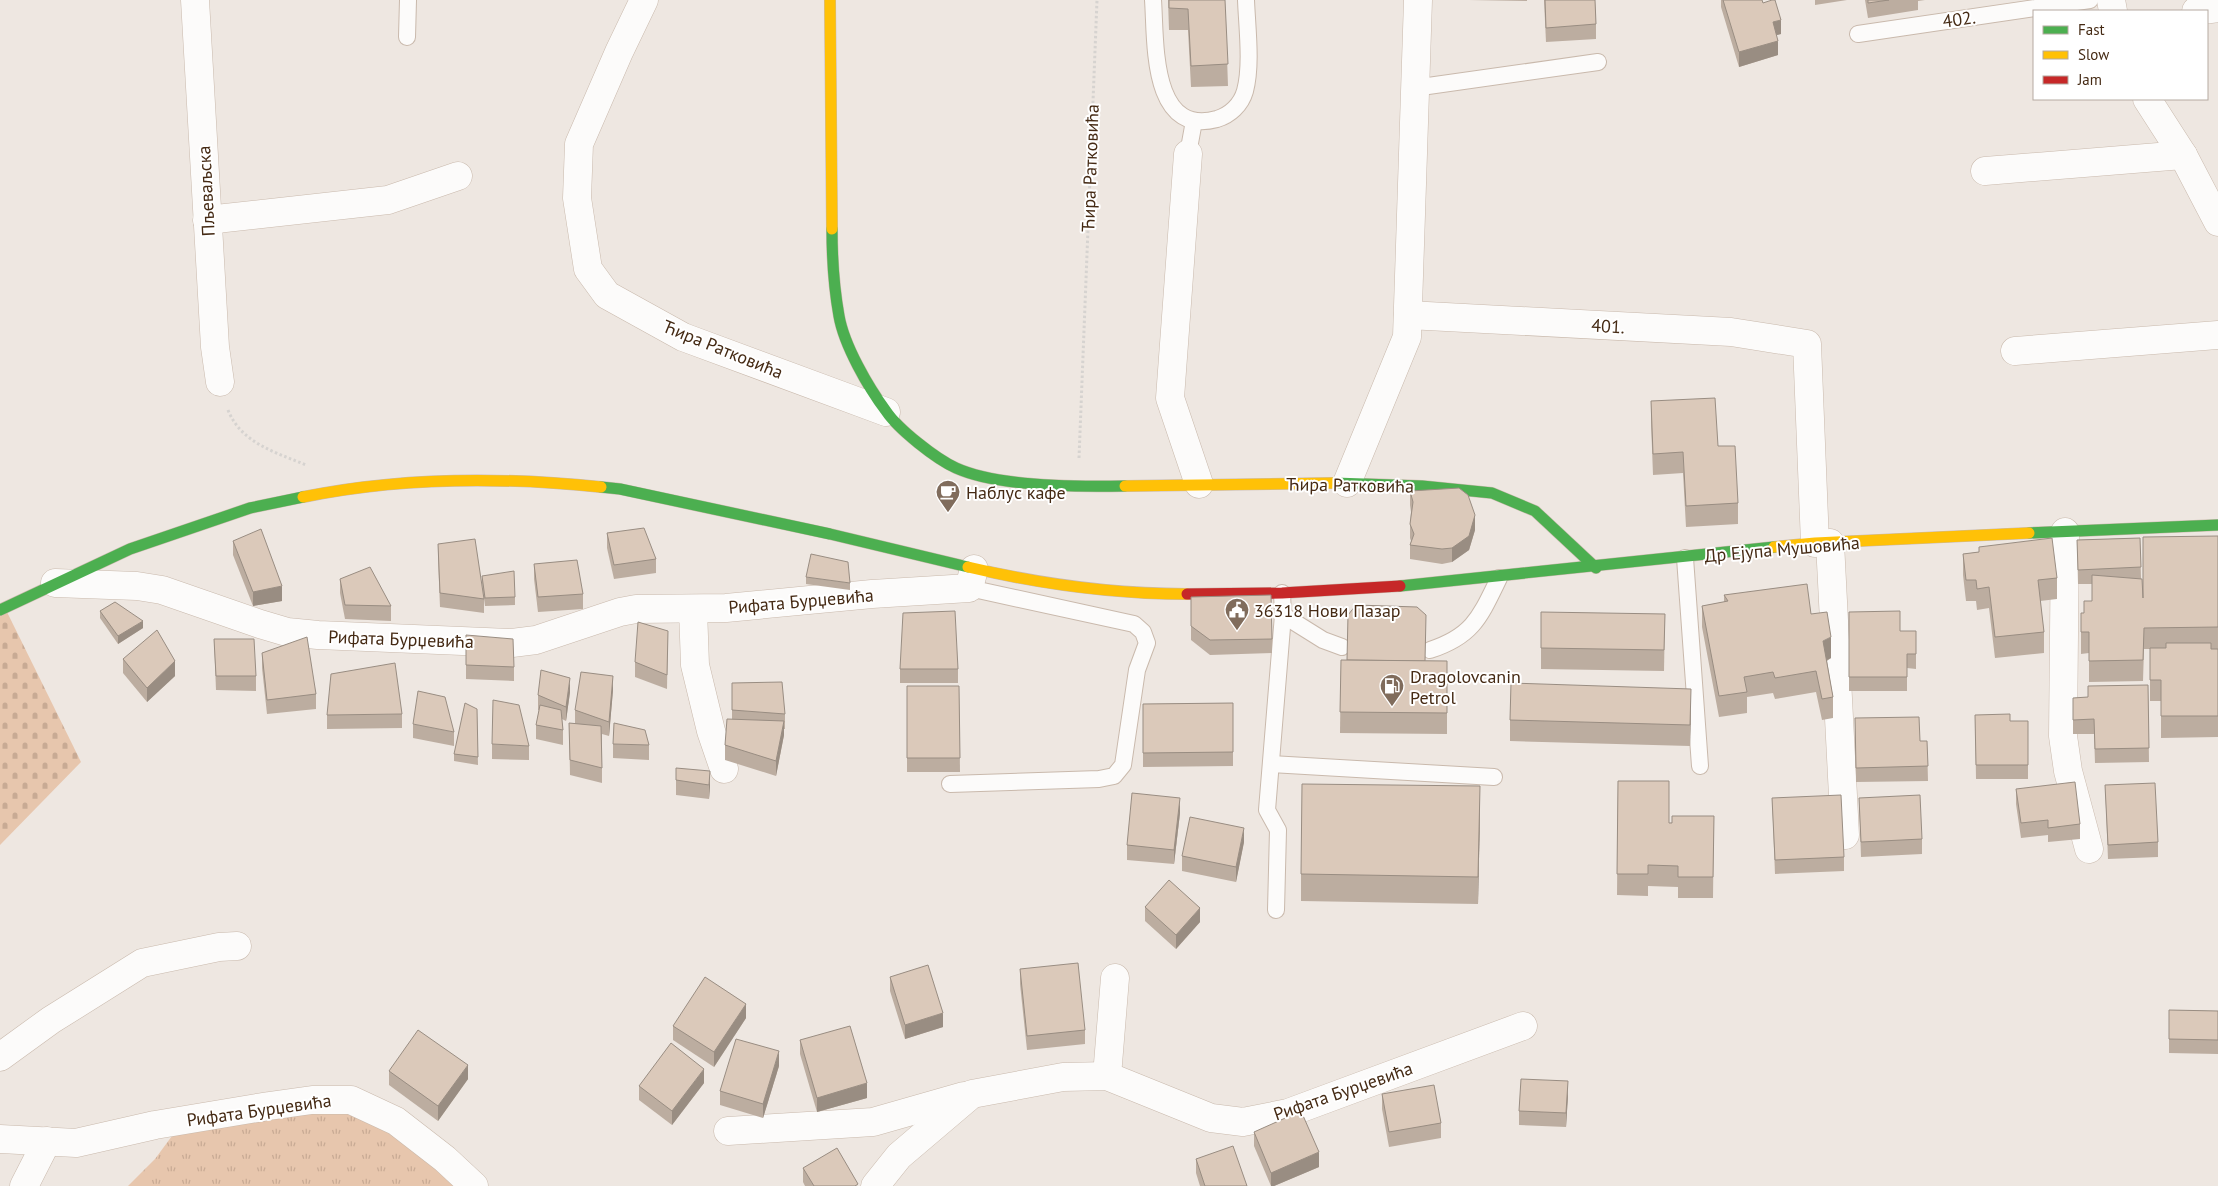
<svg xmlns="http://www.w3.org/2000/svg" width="2218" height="1186" viewBox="0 0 2218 1186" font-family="'PT Sans',sans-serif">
  <defs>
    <pattern id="grass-tufts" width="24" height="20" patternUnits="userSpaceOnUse" patternTransform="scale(1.25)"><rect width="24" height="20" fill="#e7c6ad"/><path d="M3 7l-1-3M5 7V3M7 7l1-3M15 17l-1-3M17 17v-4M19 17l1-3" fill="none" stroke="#c8aa94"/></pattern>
    <pattern id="cemetery-stones" width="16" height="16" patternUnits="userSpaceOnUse" patternTransform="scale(1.25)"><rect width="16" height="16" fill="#e7c6ad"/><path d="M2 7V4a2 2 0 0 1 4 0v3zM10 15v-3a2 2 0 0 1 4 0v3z" fill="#c8aa94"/></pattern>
  </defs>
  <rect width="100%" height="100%" fill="#eee7e1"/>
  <path fill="url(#grass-tufts)" d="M351,1100L474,1186H128L155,1159L183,1121Z"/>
  <path fill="url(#cemetery-stones)" d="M5,608L81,762L0,845V610Z"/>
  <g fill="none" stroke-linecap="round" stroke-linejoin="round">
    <defs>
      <g id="lane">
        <path d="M1153,0C1156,40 1150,137 1217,119C1230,115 1241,105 1245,91C1252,65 1247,27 1246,0"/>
        <path d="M1858,34L2090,0"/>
        <path d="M407,37L408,0"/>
        <path d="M1414,88L1598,62"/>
        <path d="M1188,154L1194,121"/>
        <path d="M1685,558L1700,766"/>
        <path d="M1283,615L1323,640L1342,647"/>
        <path d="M1430,650C1473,636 1480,617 1499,578"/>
        <path d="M1271,764L1494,777"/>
        <path d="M950,784L1099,779L1114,776L1123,765L1137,670L1147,643L1143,632L1134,624L969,588"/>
        <path d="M1276,910L1278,830L1267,810L1283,615L1282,593"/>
      </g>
      <g id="street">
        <path d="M195,0L215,347L220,382"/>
        <path d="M644,0L619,52L579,144L577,198L588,269L607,295L683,337L886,412"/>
        <path d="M2111,0L2113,11"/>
        <path d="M2196,11L2218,8"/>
        <path d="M2147,99L2183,155L2218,222"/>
        <path d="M1188,154L1170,398L1199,484"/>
        <path d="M1985,171L2183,155"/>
        <path d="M207,220L388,200L458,176"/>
        <path d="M1408,315L1731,332L1807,344L1815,543"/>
        <path d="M2015,351L2218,335"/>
        <path d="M1347,483L1407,337L1418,0"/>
        <path d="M2065,532L2063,736L2068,771L2089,849"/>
        <path d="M1830,543L1845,835"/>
        <path d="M55,583L137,586L162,590L260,624L287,632L318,635L512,643L536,640L620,612L636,609L726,608L872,594L969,588L974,569"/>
        <path d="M693,609L695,665L711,731L724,769"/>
        <path d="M0,1057L51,1020L142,963L219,947L237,946"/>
        <path d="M1107,1076L1115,978"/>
        <path d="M728,1131L873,1122L964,1096"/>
        <path d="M0,1139L76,1143L155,1125L269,1106L312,1100H351L396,1121L445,1159L474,1186"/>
        <path d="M24,1186L47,1141"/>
        <path d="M875,1186L899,1156L972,1094L1063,1077L1107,1076L1211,1118L1243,1122L1288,1113L1523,1026"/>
      </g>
      <g id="fast">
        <path d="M832,229C832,258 834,288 839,316C844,345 868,387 886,411C898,429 936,459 956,468C998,487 1079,487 1125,486"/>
        <path d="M1335,483L1422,486L1492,493L1535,511L1596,568"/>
        <path d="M601,487L620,489L830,534L968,567"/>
        <path d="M2029,533L2218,525"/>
        <path d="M1400,586L1774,547"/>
        <path d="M0,610L130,549L250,508L303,497"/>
      </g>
      <g id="slow">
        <path d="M830,0L832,229"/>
        <path d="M1125,486L1335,483"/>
        <path d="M303,497C400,477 503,477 601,487"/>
        <path d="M1774,547L1815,543L2029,533"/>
        <path d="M968,567C1040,584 1112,594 1187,594"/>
      </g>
      <path id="jam" d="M1187,594L1282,593L1400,586"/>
    </defs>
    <use href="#lane" stroke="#c9b9ac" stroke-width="18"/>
    <use href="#street" stroke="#c9b9ac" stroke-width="29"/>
    <use href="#fast" stroke="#c9b9ac" stroke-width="12"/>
    <use href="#slow" stroke="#c9b9ac" stroke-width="12"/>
    <use href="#jam" stroke="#c9b9ac" stroke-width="12"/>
    <g stroke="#d6d3d0" stroke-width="3" stroke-dasharray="2.5 2.5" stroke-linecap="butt">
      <path d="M228,410C241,443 275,452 306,465"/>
      <path d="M1079,458L1097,0"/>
    </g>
    <use href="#lane" stroke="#fcfbfa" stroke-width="16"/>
    <use href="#street" stroke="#fcfbfa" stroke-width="28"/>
    <use href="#fast" stroke="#4caf50" stroke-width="11"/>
    <use href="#slow" stroke="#ffc107" stroke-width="11"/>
    <use href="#jam" stroke="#c62828" stroke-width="11"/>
  </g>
  <g fill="#bcada0">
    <path d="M1168,0H1225L1228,86L1191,87L1188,30H1169Z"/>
    <path d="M1469,0H1527V1Z"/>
    <path d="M1544,0H1595L1596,24V39L1546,42Z"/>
    <path d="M1721,0H1762L1763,3L1781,34L1776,35L1778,55L1739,67L1721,7Z"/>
    <path d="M1815,0H1847L1815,5Z"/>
    <path d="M1865,0H1925L1918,1V10L1868,18Z"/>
    <path d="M1651,401L1718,446L1738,503V524L1686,527L1683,473L1653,475L1651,422Z"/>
    <path d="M1410,491L1475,530L1469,550L1452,562L1442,564L1410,559V545L1411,541L1410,538V524L1411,512L1410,505Z"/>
    <path d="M607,533L656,559V573L614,579L607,548Z"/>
    <path d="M2218,536V737L2161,738V701H2150V649H2144L2143,681L2089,682V653L2081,654V613H2084L2092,601V584H2078L2077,540L2140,538L2141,579L2143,598Z"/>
    <path d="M233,541L282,601L253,606L233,555Z"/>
    <path d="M438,544L484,599V613L440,607L438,558Z"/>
    <path d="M1979,547L2057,578V599L2040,601L2044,632V653L1995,658L1989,608L1977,610L1976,601H1966L1963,575V554L1979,552Z"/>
    <path d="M534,564L583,594V609L538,612L534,579Z"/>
    <path d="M482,576L515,597V605L485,606L482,583Z"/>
    <path d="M806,577L850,583V590L806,584Z"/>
    <path d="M340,579L391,606V621L345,619L340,593Z"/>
    <path d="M1724,595L1811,614L1831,658L1827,661L1833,697V718L1822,720L1816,692L1775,699L1773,693L1747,697V713L1719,717L1702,627V606L1724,602Z"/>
    <path d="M1191,597L1272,639V653L1210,655L1191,640Z"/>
    <path d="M100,611L143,628L118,644L100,618Z"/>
    <path d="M1849,612L1900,631H1916V669L1907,668V691H1849Z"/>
    <path d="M1665,614L1664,671L1541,669V648Z"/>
    <path d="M668,631L667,689L635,677V662Z"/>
    <path d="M466,635L514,667V681L466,679Z"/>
    <path d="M214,639L256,676V691L216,690Z"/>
    <path d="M262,653L316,694V709L267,714L262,668Z"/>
    <path d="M123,659L175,676L147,702L123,673Z"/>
    <path d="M1341,660L1447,661V734L1340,733Z"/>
    <rect x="900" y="669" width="58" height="14"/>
    <path d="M732,683L785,714V729H784V735L776,776L725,760V745L732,719Z"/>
    <path d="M2148,685L2149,762L2095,763L2094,734H2073V698L2088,697Z"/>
    <path d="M907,686H959L960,772H907Z"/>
    <path d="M613,690L609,736L602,734V783L570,775L569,723L575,724V710Z"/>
    <path d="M570,692L566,721L562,719L563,730V745L536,739V725L539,710H538V695Z"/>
    <path d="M1233,703V766L1143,767V704Z"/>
    <path d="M477,709L478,765L454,761V754Z"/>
    <path d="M1691,710L1690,746L1510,741V720Z"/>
    <path d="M402,714V728L327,729V715Z"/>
    <path d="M1975,715L2010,721H2028V779H1976Z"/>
    <path d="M1855,718L1920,741H1927L1928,781L1856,782Z"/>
    <path d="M413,724L454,732V746L413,738Z"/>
    <path d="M492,744L529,746V760L492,759Z"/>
    <path d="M613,744L649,745V760L613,758Z"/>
    <path d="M676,768L710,786L709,799L676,795Z"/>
    <path d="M1618,781L1669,823L1714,816L1713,898H1678V887L1648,886V896L1617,895Z"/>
    <path d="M2105,785L2158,842V857L2108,859Z"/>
    <path d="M2016,789L2080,824V839L2048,842V835L2021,838L2016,804Z"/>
    <path d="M1772,798L1844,857V871L1775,874Z"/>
    <path d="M1859,798L1922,839V854L1861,857Z"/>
    <path d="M1180,813L1174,864L1127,860V845Z"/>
    <path d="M1480,813L1478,904L1301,901V874Z"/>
    <path d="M1244,842L1236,882L1182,871V856Z"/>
    <path d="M1145,907L1200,922L1176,949L1145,921Z"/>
    <path d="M1020,969L1085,1030V1044L1027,1050L1020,984Z"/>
    <path d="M890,977L943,1027L905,1039L890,991Z"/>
    <path d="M2169,1010L2218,1011V1054L2169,1053Z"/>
    <path d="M746,1018L714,1067L673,1040V1026Z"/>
    <path d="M800,1040L867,1098L817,1112L800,1054Z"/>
    <path d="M779,1066L763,1118L720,1105V1091Z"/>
    <path d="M389,1071L468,1079L438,1121L389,1085Z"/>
    <path d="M704,1083L672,1125L639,1100V1086Z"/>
    <path d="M1382,1094L1441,1123V1138L1389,1147L1382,1109Z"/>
    <path d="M1568,1095L1566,1127L1519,1125V1111Z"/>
    <path d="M1254,1132L1319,1167L1274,1186H1271L1254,1146Z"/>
    <path d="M1196,1159L1247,1186H1200L1196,1173Z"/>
    <path d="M803,1168L858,1186H805L803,1182Z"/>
  </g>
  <g fill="#998d82">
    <path d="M1781,20V34L1773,36V22Z"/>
    <path d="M1778,41V55L1739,67V52Z"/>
    <path d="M1475,515V530L1469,550L1452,562V548Z"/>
    <path d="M282,586V601L253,606V592Z"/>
    <path d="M143,621V628L118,644V636Z"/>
    <path d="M1831,637V658L1823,662V641Z"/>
    <path d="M175,661V676L147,702V688Z"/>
    <path d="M613,676V690L609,736V722Z"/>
    <path d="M570,678V692L566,721V707Z"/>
    <path d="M1691,689V710L1690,746V725Z"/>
    <path d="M784,721V735L776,776V761Z"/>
    <path d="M710,771V786L709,799V785Z"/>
    <path d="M1480,786V813L1478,904V877Z"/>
    <path d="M1180,798V813L1174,864V850Z"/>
    <path d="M1244,828V842L1236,882V867Z"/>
    <path d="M1200,908V922L1176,949V935Z"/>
    <path d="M746,1004V1018L714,1067V1052Z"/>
    <path d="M943,1013V1027L905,1039V1025Z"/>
    <path d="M779,1051V1066L763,1118V1104Z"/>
    <path d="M468,1065V1079L438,1121V1106Z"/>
    <path d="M704,1069V1083L672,1125V1111Z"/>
    <path d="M1568,1081V1095L1566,1127V1113Z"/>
    <path d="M867,1083V1098L817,1112V1098Z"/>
    <path d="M1319,1152V1167L1274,1186H1271V1173Z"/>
  </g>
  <g fill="#dbc9ba" stroke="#998d82">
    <path d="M1169,0H1225L1228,64L1191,66L1188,9L1169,8Z"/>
    <path d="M1545,0H1595L1596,24L1546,28Z"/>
    <path d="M1723,0H1762L1763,3L1772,0H1775L1781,20L1773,22L1778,41L1739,52Z"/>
    <path d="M1868,0H1889L1868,3Z"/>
    <path d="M1715,398L1718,446H1735L1738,503L1686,506L1683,452L1653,454L1651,401Z"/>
    <path d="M1459,488L1468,495L1475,515L1469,536L1452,548L1442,549L1410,545L1414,534L1410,524L1413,502L1410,491Z"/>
    <path d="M644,528L656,559L614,565L607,533Z"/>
    <path d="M261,529L282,586L253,592L233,541Z"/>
    <path d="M2218,536V627L2144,628L2143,660L2089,661V632H2081V613H2084V601H2092V575L2142,579L2143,598V537Z"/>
    <path d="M2052,538L2057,578L2038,580L2044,632L1995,637L1989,587L1977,589L1976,580H1966L1963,554L1979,552V547Z"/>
    <path d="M2140,538L2141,567L2078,570L2077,540Z"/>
    <path d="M475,539L484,599L440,593L438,544Z"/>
    <path d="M811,554L848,562L850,583L806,577Z"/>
    <path d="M577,560L583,594L538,597L534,564Z"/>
    <path d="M370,567L391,606L345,605L340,579Z"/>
    <path d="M514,571L515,597L485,598L482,576Z"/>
    <path d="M1807,584L1811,614L1827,612L1831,637L1823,641L1833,697L1822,699L1816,671L1775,678L1773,672L1744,677L1747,692L1719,696L1702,606L1728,601L1724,595Z"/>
    <path d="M1271,595L1272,639L1210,640L1191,626V597Z"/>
    <path d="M115,602L143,621L118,636L100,611Z"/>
    <path d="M1356,605L1417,607L1426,615L1425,661L1347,660L1348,615Z"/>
    <path d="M955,611L958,669H900L903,613Z"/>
    <path d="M1900,611V631H1916V654H1907V677H1849V612Z"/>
    <path d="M1541,612L1665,614L1664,650L1541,648Z"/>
    <path d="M638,622L668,631L667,675L635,662Z"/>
    <path d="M157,630L175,661L147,688L123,659Z"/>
    <path d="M466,635L513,639L514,667L466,665Z"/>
    <path d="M307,637L316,694L267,700L262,653Z"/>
    <path d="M214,639H254L256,676H216Z"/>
    <path d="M2166,643H2211V649H2218V716H2161V680H2150V648H2166Z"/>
    <path d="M1341,660L1447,661V713L1340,712Z"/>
    <path d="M395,663L402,714L327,715L331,674Z"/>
    <path d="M541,670L570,678L566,707L538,695Z"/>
    <path d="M581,672L613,676L609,722L575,710Z"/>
    <path d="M782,682L785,714L732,710V683Z"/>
    <path d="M1511,683L1691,689L1690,725L1510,720Z"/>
    <path d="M2148,685L2149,748L2095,749L2094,719L2073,720V698L2088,697V686Z"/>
    <path d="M907,686H959L960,758H907Z"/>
    <path d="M418,691L445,697L454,732L413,724Z"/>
    <path d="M493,700L519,705L529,746L492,744Z"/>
    <path d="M465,703L477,709L478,757L454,754Z"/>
    <path d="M1233,703V752L1143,753V704Z"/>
    <path d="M540,705L561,710L563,730L536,725Z"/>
    <path d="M2010,714V721H2028V765H1976L1975,715Z"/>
    <path d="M1919,717L1920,741H1927L1928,766L1856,768L1855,718Z"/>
    <path d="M727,719L784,721L776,761L725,745Z"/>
    <path d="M569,723L601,726L602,768L570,760Z"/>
    <path d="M614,723L645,730L649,745L613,744Z"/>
    <path d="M676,768L710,771L709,785L676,780Z"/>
    <path d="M1618,781H1669V823H1672V816H1714L1713,877H1678V866L1648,865V874H1617Z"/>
    <path d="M2075,782L2080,824L2048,828V820L2021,823L2016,789Z"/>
    <path d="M2155,783L2158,842L2108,845L2105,785Z"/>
    <path d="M1302,784L1480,786L1478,877L1301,874Z"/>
    <path d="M1132,793L1180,798L1174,850L1127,845Z"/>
    <path d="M1841,795L1844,857L1775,860L1772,798Z"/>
    <path d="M1920,795L1922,839L1861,842L1859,798Z"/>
    <path d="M1190,817L1244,828L1236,867L1182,856Z"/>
    <path d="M1169,880L1200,908L1176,935L1145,907Z"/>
    <path d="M1078,963L1085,1030L1027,1036L1020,969Z"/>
    <path d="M928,965L943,1013L905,1025L890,977Z"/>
    <path d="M705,977L746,1004L714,1052L673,1026Z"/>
    <path d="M2169,1010L2218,1011V1040L2169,1039Z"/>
    <path d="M850,1026L867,1083L817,1098L800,1040Z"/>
    <path d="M418,1030L468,1065L438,1106L389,1071Z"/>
    <path d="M736,1039L779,1051L763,1104L720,1091Z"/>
    <path d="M671,1043L704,1069L672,1111L639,1086Z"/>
    <path d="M1521,1079L1568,1081L1566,1113L1519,1111Z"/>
    <path d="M1434,1085L1441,1123L1389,1132L1382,1094Z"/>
    <path d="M1301,1111L1319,1152L1271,1173L1254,1132Z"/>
    <path d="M1233,1146L1247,1186H1205L1196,1159Z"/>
    <path d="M837,1148L858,1184L855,1186H814L803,1168Z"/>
  </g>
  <defs>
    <symbol id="cafe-pin" viewBox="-11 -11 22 30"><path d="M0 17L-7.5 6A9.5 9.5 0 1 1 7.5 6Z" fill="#806c5c" stroke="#fff"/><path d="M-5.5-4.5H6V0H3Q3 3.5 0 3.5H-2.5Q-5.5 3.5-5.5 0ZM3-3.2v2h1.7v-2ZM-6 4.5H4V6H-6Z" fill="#fff"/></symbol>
    <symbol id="civic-pin" viewBox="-11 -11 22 30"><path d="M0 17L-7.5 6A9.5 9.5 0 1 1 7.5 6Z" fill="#806c5c" stroke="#fff"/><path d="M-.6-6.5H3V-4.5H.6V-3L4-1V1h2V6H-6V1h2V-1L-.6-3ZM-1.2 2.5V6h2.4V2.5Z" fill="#fff"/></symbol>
    <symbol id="fuel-pin" viewBox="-11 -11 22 30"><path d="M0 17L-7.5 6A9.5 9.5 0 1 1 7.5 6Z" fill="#806c5c" stroke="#fff"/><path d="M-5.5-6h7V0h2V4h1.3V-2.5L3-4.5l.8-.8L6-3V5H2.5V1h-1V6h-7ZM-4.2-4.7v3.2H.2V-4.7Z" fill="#fff"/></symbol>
  </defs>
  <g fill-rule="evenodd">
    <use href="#cafe-pin" x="934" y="478" width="28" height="38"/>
    <use href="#civic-pin" x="1223" y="596" width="28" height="38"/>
    <use href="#fuel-pin" x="1378" y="672" width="28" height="38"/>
  </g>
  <g text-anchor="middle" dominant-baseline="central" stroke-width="4" stroke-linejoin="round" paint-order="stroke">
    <g font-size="18" fill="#452a14" stroke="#fff">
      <text transform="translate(1959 19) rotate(-8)">402.</text>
      <text transform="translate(1090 168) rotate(-88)">Ћира Ратковића</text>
      <text transform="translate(206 191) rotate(-93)">Пљеваљска</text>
      <text transform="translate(1608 326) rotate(3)">401.</text>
      <text transform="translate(723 349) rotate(22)">Ћира Ратковића</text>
      <text transform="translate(1350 485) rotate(1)">Ћира Ратковића</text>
      <text transform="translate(1782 549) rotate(-5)">Др Ејупа Мушовића</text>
      <text transform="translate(801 601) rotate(-5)">Рифата Бурџевића</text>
      <text transform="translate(401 639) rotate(2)">Рифата Бурџевића</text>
      <text transform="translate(1343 1091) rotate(-19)">Рифата Бурџевића</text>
      <text transform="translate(259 1110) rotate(-8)">Рифата Бурџевића</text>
    </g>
    <g font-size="18" fill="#452a14" stroke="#fff" text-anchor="start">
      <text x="966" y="492">Наблус кафе</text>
      <text x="1254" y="610">36318 Нови Пазар</text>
      <text x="1410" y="676">Dragolovcanin<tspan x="1410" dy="21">Petrol</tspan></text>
    </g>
  </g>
  <rect x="2033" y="10" width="175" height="90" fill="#ffffff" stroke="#b5aaa1"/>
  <rect x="2043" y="26" width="25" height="8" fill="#4caf50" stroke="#b5aaa1"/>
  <text x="2078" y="35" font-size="15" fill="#452a14">Fast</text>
  <rect x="2043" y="51" width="25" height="8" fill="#ffc107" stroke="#b5aaa1"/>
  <text x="2078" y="60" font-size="15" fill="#452a14">Slow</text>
  <rect x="2043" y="76" width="25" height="8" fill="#c62828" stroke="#b5aaa1"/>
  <text x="2078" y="85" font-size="15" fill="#452a14">Jam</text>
</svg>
